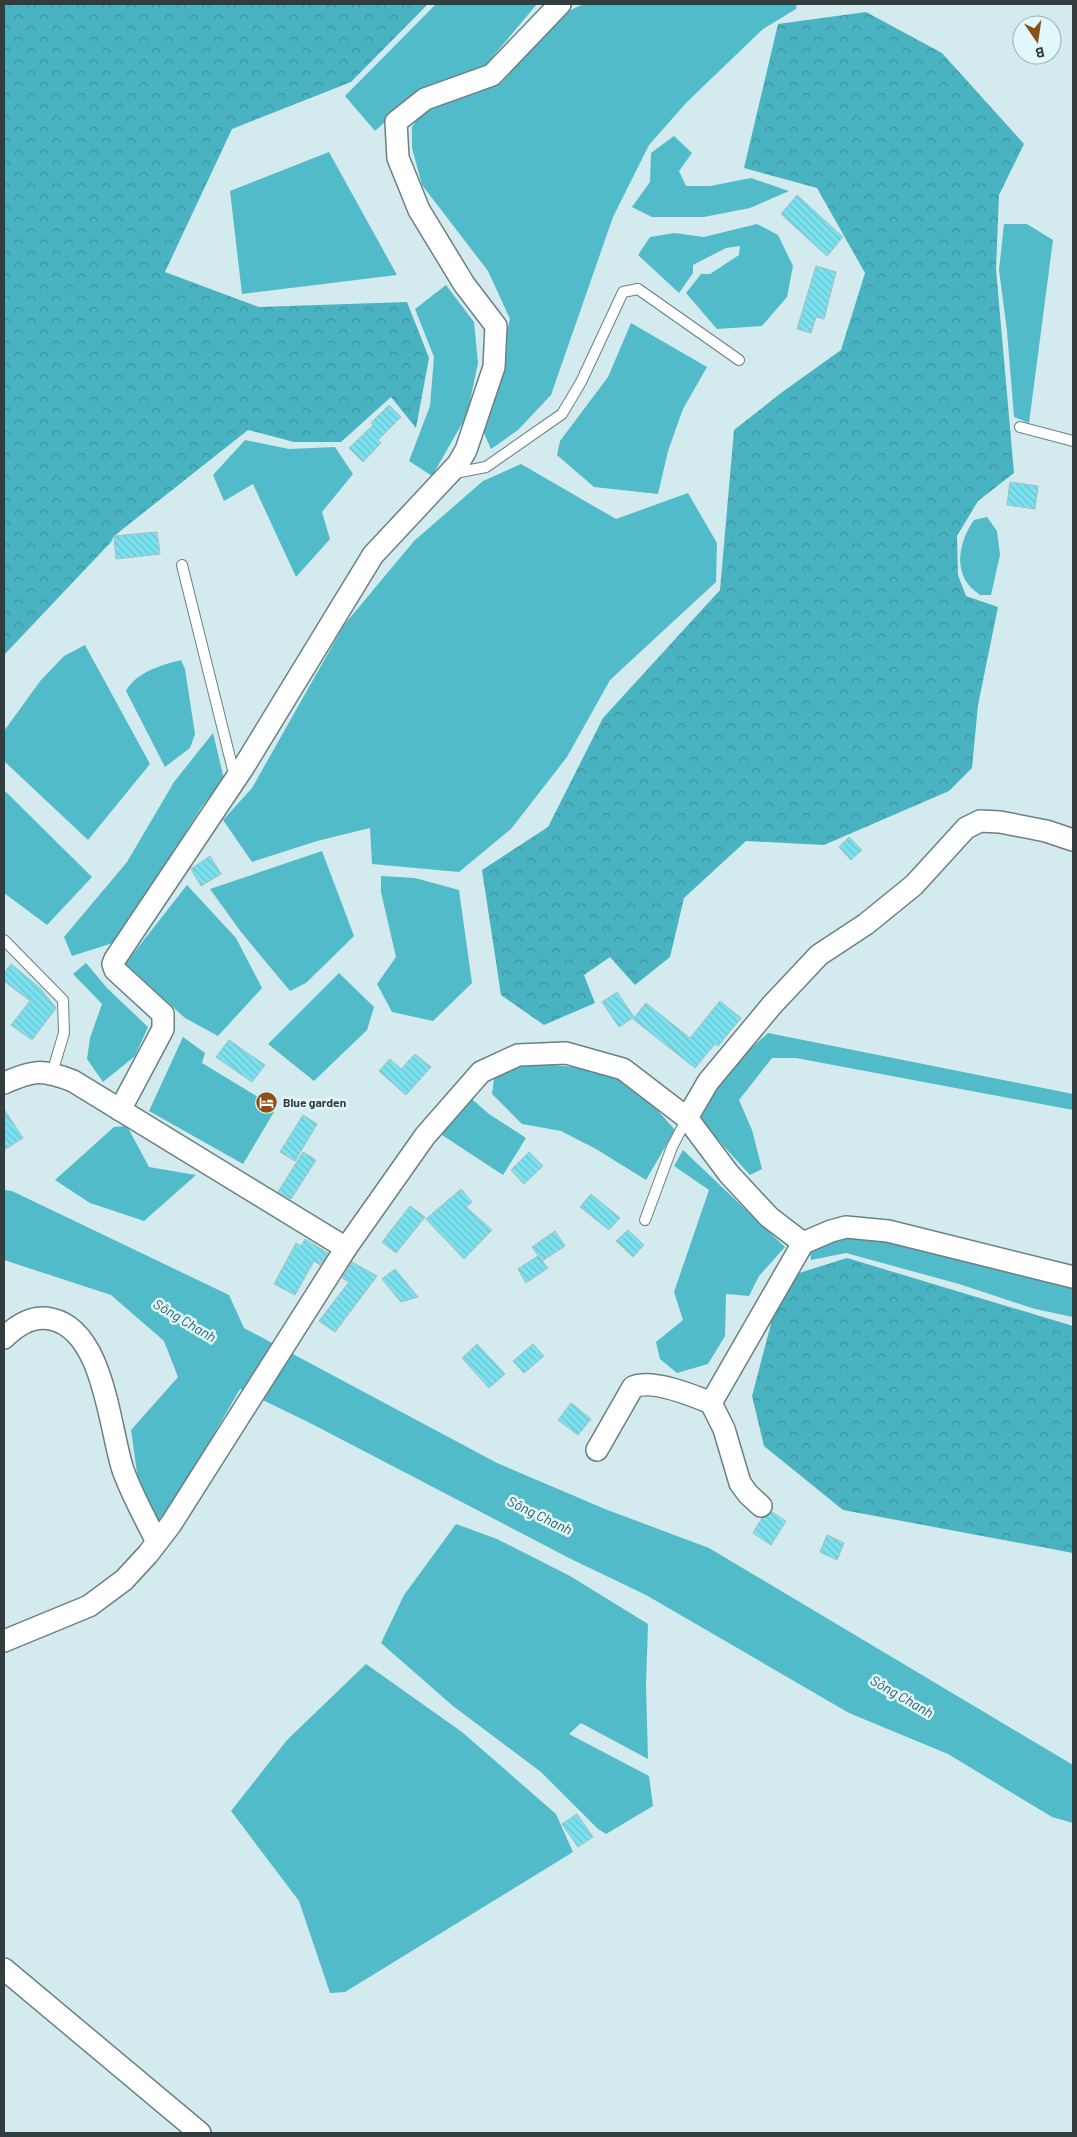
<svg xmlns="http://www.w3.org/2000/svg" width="1077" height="2137" viewBox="0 0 1077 2137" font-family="Barlow,sans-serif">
  <defs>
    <pattern id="forest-crowns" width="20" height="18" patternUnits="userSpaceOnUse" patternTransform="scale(1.25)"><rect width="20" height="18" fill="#49b3c1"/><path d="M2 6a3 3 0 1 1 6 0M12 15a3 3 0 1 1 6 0" fill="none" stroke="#3d939e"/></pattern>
    <pattern id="building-back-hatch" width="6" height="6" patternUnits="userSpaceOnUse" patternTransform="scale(1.25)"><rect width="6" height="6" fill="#7ae1ef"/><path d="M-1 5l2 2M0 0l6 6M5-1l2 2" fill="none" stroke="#6ac2ce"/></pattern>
  </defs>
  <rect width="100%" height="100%" fill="#d3ebee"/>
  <g fill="url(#forest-crowns)">
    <path d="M4,4H428L351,82L232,129L165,272L259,307L407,302L429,358L416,428L391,397L341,442H294L248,430L114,536L111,542L4,655Z"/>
    <path d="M866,12L942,53L1024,144L999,195L996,269L1014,473L978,501L957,536L958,575L966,596L998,607L978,705L972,768L949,791L824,845L746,841L684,898L670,957L635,985L610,957L584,975L595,1003L544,1025L501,995L482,870L548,827L603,718L720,590L734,430L781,393L841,350L865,273L817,188L744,168L778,24Z"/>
    <path d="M847,1258L1073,1326V1553L843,1510L764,1446L752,1396L783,1278Z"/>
  </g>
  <g fill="#52bbc9">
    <path d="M436,4H537L485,66L418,92L375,131L345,96Z"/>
    <path d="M583,4H797L796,9L763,29L687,102L649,145L613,217L551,395L518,430L491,449L483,431L510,319L488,271L422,185L412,148V127L423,111L469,92L502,82L563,14Z"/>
    <path d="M674,136L692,153L679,171L686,186H710L751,178L789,191L750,208L704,217H652L632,207L650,182L651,153Z"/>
    <path d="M329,152L397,275L242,294L230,191Z"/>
    <path d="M757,224L778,235L793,266L787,297L762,326L717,329L686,293L701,274H710L739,255L740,246L726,248L693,265V273L679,293L638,255L650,237L674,233L704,237Z"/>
    <path d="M1004,224H1027L1053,240L1029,423L1014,417L1007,331L999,270Z"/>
    <path d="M446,285L474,322L478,363L467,415L432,476L409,461L430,406L434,357L415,309Z"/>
    <path d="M631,323L707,367L683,409L668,451L658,494L594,487L557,455L560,441L608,377Z"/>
    <path d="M245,440L289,449L335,447L353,474L322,512L330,539L296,577L253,484L224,501L213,475Z"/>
    <path d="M521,464L616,519L688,493L717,543L716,582L610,680L567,757L511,829L459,872L372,864L370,828L317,841L252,862L223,820L252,788L344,625L414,541L483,481Z"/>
    <path d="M987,517L997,531L1000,555L991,595H980C976,592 971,588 968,584C953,564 962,537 974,520Z"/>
    <path d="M85,645L150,764L88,840L4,761V731L41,680L64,656Z"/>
    <path d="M181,660L185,669L195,734L190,748L165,767L126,691C136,672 162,665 181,660Z"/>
    <path d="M213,733L224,779L203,805L116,942L72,956L64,937L127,862L174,782Z"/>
    <path d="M4,790L92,877L47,925L4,893Z"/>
    <path d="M322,851L354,936L306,983L290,991L241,932L210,889Z"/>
    <path d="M381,876L415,878L459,890L472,983L433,1021L392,1012L377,984L396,957L381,892Z"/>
    <path d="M187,885L236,938L262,988L218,1036L185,1018L125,964Z"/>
    <path d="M86,963L107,988L148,1027L135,1056L103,1082L87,1059L90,1038L102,1004L73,974Z"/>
    <path d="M339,973L374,1007L367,1030L314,1081L268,1044Z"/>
    <path d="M768,1033L1073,1094V1110L796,1058H772L739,1100L752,1130L762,1169L750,1175L698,1118L719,1077Z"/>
    <path d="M183,1037L205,1053L202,1063L273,1106L274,1112L243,1164L149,1111Z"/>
    <path d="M554,1065L607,1071L637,1087L675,1130L646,1180L596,1149L561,1131L522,1124L492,1094L494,1079L509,1066Z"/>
    <path d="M466,1094L489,1114L526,1138L503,1175L442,1135L441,1128Z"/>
    <path d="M127,1126L149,1167L196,1175L144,1221L90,1203L55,1180L114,1127Z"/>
    <path d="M683,1150L785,1247L759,1276L749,1296L726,1294L725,1336L708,1364L677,1373L660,1359L656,1342L683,1320L674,1292L709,1190L674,1166Z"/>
    <path d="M4,1190L12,1191L229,1295L244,1328L497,1463L605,1509L709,1548L1073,1765V1823L1052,1817L948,1754L849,1713L646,1595L573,1560L310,1423L240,1389L160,1527L139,1487L131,1430L178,1377L164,1341L111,1295L4,1260Z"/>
    <path d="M870,1236L1073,1286V1317L1035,1309L959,1284L846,1253L811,1260L810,1251L833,1237Z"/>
    <path d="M456,1524L497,1539L570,1576L648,1624L646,1685L648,1759L581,1723L569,1734L649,1776L653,1806L606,1834L598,1829L541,1772L453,1706L381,1643L404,1595Z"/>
    <path d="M366,1664L462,1732L556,1814L573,1852L345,1992L330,1993L299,1901L231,1811L287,1740Z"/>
  </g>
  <g fill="url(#building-back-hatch)" stroke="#a6bdc0">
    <path d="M797,195L843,237L827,256L781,214Z"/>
    <path d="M816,266L836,272L824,319L816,317L811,333L797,329Z"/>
    <path d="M389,405L401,417L378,440L381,443L363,462L349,448L373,425L371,423Z"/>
    <path d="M1010,482L1038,486L1035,509L1007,505Z"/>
    <path d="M157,532L160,554L116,559L114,536Z"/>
    <path d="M849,837L862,850L851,860L839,847Z"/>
    <path d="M210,856L221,874L201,886L191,869Z"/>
    <path d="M11,964L40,988L56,1008L32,1040L11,1025L30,1001L4,981V973Z"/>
    <path d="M617,992L634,1017L619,1027L602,1002Z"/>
    <path d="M720,1001L741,1018L718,1046L715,1044L695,1068L633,1019L646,1003L690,1038Z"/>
    <path d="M229,1040L265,1065L252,1082L216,1057Z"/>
    <path d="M415,1054L431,1067L406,1095L379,1071L390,1059L401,1069Z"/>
    <path d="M4,1109L23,1138L4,1150Z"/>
    <path d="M303,1115L317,1124L295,1161L280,1152Z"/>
    <path d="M303,1152L316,1160L291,1199L278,1192Z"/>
    <path d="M529,1152L543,1166L524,1184L511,1170Z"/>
    <path d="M461,1189L472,1202L466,1207L492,1230L464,1259L426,1219Z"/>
    <path d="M591,1194L620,1218L609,1230L580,1207Z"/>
    <path d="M410,1206L425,1217L396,1253L382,1242Z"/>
    <path d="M628,1230L644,1245L633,1257L616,1241Z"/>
    <path d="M555,1231L565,1246L542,1261L532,1247Z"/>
    <path d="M305,1239L328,1253L320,1265L314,1261L295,1295L274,1284L296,1243L301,1246Z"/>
    <path d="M538,1256L548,1268L526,1283L518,1269Z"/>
    <path d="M352,1262L377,1276L335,1332L319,1321L349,1282L342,1278Z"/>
    <path d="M395,1269L418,1297L401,1302L382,1279Z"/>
    <path d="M477,1344L505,1374L489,1388L462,1358Z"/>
    <path d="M533,1344L544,1356L524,1373L513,1361Z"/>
    <path d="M571,1403L591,1419L578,1435L558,1420Z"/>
    <path d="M772,1512L786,1521L771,1545L753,1533L762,1518Z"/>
    <path d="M827,1535L844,1543L837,1560L820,1552Z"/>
    <path d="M577,1814L593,1837L578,1847L562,1824Z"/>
  </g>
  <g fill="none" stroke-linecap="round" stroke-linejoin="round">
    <defs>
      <g id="service">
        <path d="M1020,427L1073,441"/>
        <path d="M455,473L486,467L562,414L581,382L623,292L638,289L739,360"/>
        <path d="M182,565L235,778"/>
        <path d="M4,940L63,1000L64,1033L52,1073"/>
        <path d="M645,1220L672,1147L687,1118"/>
      </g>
      <g id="minor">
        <path d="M4,1083C34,1070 42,1069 73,1081L346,1248"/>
        <path d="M120,1110L163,1029V1014L115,970L113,964L115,959L243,768L373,555L458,464L466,450L494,367L496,326L464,284L419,210L398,158L396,122L425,99L492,75L560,4"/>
        <path d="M687,1118L708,1082L772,1005L819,955L866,924L914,885L966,828L980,821L1000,822L1046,831L1073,840"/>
        <path d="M4,1338C16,1326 33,1315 51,1319C104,1330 109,1427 123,1470C132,1495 145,1518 157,1542"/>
        <path d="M711,1403L803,1243L831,1231L846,1227L888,1231L1073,1277"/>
        <path d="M597,1450L633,1387C652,1379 692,1395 711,1403L724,1429L740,1483L748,1494L761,1506"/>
        <path d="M4,1641L89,1606L124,1580L148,1554L171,1524L346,1248L425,1136L481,1072L518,1055L566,1053L623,1069L687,1118L729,1174L769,1217L803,1243"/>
        <path d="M4,1969L200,2133"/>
      </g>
    </defs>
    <use href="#service" stroke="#6b8083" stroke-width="12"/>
    <use href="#minor" stroke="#6b8083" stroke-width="24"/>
    <use href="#service" stroke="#fff" stroke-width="10"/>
    <use href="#minor" stroke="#fff" stroke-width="21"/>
  </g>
  <defs>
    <symbol id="hotel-disc" viewBox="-11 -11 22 22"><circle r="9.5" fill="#8e4f16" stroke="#e0f8fb"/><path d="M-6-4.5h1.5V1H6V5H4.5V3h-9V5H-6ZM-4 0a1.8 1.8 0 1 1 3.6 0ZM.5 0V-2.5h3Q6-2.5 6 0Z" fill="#fff"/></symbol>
  </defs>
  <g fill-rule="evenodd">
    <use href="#hotel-disc" x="254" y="1090" width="25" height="25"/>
  </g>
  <g text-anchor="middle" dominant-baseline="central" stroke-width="5" stroke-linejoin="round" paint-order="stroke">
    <g font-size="12" font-weight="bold" fill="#333c3e" stroke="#e0f8fb" text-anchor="start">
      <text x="283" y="1102">Blue garden</text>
    </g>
    <g font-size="14" font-style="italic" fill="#2c5a60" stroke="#e0f8fb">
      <text transform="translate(185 1320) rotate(31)">Sông Chanh</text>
      <text transform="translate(540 1515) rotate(26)">Sông Chanh</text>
      <text transform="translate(902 1696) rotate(30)">Sông Chanh</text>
    </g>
  </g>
  <rect width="1077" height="2137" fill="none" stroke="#333c3e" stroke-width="10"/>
  <g transform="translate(1037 40) rotate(167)"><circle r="24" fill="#e0f8fb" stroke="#9badaf"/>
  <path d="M0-4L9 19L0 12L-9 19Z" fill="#8e4f16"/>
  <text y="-8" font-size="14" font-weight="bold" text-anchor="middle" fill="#333c3e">B</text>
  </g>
</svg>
